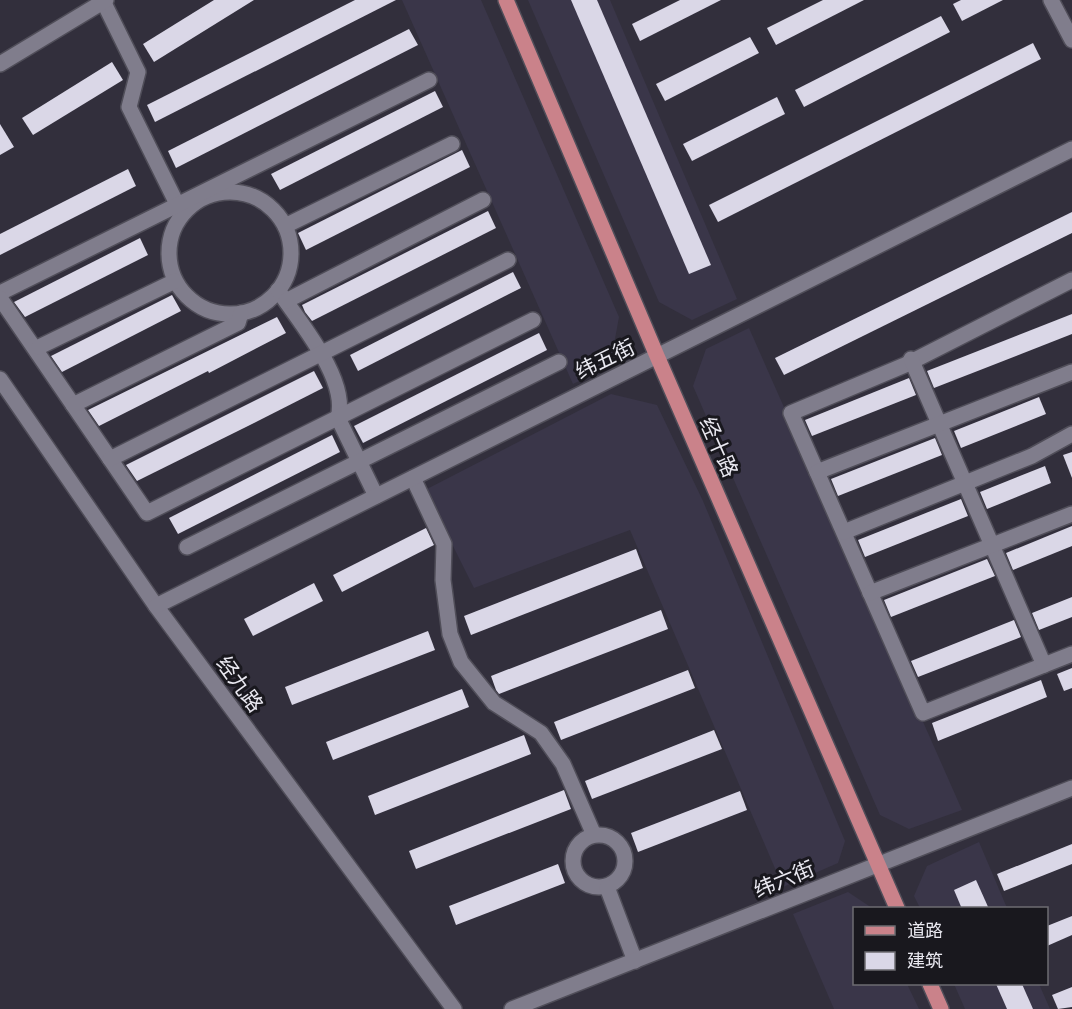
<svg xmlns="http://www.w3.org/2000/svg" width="1072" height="1009" viewBox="0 0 1072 1009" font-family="Raleway,'Noto Sans SC',sans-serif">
  <rect width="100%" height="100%" fill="#322f3c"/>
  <g fill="#3a3649">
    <path d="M402,0H481L619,317L610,366L573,384Z"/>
    <path d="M528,0H610L737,299L692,320L659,302Z"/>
    <path d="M749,328L962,810L909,829L880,815L693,386L706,349Z"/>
    <path d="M611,394L657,405L703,501L845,841L838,863L783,887L630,530L474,588L425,490Z"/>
    <path d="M979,842L1007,908H920L914,896L927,866Z"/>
    <path d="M848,892L872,908H854V984H907L919,1009H834L793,914Z"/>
    <path d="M954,984H1039L1050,1009H965Z"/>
  </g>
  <g fill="#dad7e7">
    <path d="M214,0H254L154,62L143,44Z"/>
    <path d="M355,0H396L155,122L147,105Z"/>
    <path d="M571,0H597L711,265L689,274Z"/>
    <path d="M680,0H721L640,41L632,24Z"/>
    <path d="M823,0H864L776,45L767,28Z"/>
    <path d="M961,0H1003L962,21L953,4Z"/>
    <path d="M941,16L950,32L804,107L795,90Z"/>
    <path d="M409,29L418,45L176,168L168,151Z"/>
    <path d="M750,37L759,53L665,101L656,84Z"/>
    <path d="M1033,43L1041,59L718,222L709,205Z"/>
    <path d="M112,62L123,80L33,135L22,118Z"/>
    <path d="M435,91L443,107L280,190L271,174Z"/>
    <path d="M777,97L785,114L692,161L683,144Z"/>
    <path d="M0,124L14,147L0,155Z"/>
    <path d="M462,150L470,167L306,250L298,233Z"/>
    <path d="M128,169L136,186L0,255V234Z"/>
    <path d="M488,211L496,228L312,321L305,312L302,305Z"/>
    <path d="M1072,212V233L784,375L775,358Z"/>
    <path d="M140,238L148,255L25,317L14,302Z"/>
    <path d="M513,272L521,288L358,371L350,355Z"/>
    <path d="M172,295L181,311L62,372L51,356Z"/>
    <path d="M1072,314V334L934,388L927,371Z"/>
    <path d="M277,317L286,333L209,373L208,371L99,426L88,410Z"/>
    <path d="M539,333L547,350L363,443L354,426Z"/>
    <path d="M314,371L323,388L246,427L137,481L126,465Z"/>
    <path d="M909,378L916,395L812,436L805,420Z"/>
    <path d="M1039,397L1046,414L961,448L954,431Z"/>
    <path d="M332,435L340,452L178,534L169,518Z"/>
    <path d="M935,438L942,455L838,496L831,479Z"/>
    <path d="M1072,452V478L1063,455Z"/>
    <path d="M1045,466L1051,483L987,509L980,492Z"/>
    <path d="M961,499L968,516L865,557L858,540Z"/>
    <path d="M1072,526V546L1013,570L1006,553Z"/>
    <path d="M426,528L434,545L342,592L333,575Z"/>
    <path d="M636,549L643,568L471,635L464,616Z"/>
    <path d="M987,559L995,576L891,617L884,600Z"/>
    <path d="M314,583L323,601L253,636L244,619Z"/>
    <path d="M1072,597V617L1039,630L1032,613Z"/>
    <path d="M661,610L668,629L499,694L496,690L491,676Z"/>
    <path d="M1014,620L1021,637L918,677L911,661Z"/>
    <path d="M428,631L435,650L292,705L285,687Z"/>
    <path d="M1072,668V688L1064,691L1057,674Z"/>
    <path d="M688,670L695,688L561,740L554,722Z"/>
    <path d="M1041,680L1047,697L938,741L932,723Z"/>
    <path d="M462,689L469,707L333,760L326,742Z"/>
    <path d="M714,730L722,749L592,799L585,781Z"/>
    <path d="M524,735L531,754L375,815L368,796Z"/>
    <path d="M564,790L571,809L416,869L409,851Z"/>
    <path d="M740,791L747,810L638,852L631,833Z"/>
    <path d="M1072,844V864L1004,891L997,874Z"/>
    <path d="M558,864L565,883L456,925L449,906Z"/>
    <path d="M976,880L989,909H962L954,890Z"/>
    <path d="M1072,916V935L1047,946V926Z"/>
    <path d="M996,984H1022L1033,1009H1007Z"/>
    <path d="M1072,987V1007L1058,1009L1052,995Z"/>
  </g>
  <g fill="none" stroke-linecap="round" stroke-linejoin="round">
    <defs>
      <g id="minor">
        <path d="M1051,0L1072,40"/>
        <path d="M103,1L138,72L129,107L181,212"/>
        <path d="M0,64L106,0"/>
        <circle cx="230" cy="253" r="61"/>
        <path d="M285,226L452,144"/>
        <path d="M1072,280L905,365L791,413L923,713L1072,654"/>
        <path d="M278,290C299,322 349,379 338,418L376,496"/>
        <path d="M0,293L429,80"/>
        <path d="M0,298L147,513L533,320"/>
        <path d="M286,301L483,200"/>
        <path d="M39,347L175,281"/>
        <path d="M911,359L1044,665"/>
        <path d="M0,379L156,606L454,1009"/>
        <path d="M73,405L238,323L241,313"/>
        <path d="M110,459L508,260"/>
        <path d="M817,472L1072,372"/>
        <path d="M413,478L444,544L443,580L450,634L461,662L494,703L541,733L563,764L594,835"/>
        <path d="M844,532L1032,456L1072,434"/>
        <path d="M187,547L559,362"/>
        <path d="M870,593L1072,514"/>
        <path d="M156,606L1072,149"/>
        <circle cx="599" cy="861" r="26"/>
        <path d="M607,887L635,961"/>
        <path d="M512,1009L1072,788"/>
      </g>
      <g id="major">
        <path d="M506,0L657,356L897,908"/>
        <path d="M930,984L941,1009"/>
      </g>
    </defs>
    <use href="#minor" stroke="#504e59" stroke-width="18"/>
    <use href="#major" stroke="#504e59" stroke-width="18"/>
    <use href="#minor" stroke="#807d8c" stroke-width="15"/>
    <use href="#major" stroke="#ca828a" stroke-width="15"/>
  </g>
  <g text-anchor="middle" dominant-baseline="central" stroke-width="6" stroke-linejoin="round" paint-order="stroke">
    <g font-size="21" fill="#eae9f1" stroke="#19181e">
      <text transform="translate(605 359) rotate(-26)">纬五街</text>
      <text transform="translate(719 447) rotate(66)">经十路</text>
      <text transform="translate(240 684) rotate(54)">经九路</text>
      <text transform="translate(784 879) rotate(-22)">纬六街</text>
    </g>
  </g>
  <rect x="853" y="907" width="195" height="78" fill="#19181e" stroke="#6d6c72" stroke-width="1.5"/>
  <rect x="865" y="926" width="30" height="9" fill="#ca828a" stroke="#6d6c72" stroke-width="1.5"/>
  <text x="907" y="937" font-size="18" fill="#eae9f1">道路</text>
  <rect x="865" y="952" width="30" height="18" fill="#dad7e7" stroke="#6d6c72" stroke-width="1.5"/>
  <text x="907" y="967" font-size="18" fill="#eae9f1">建筑</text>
</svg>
